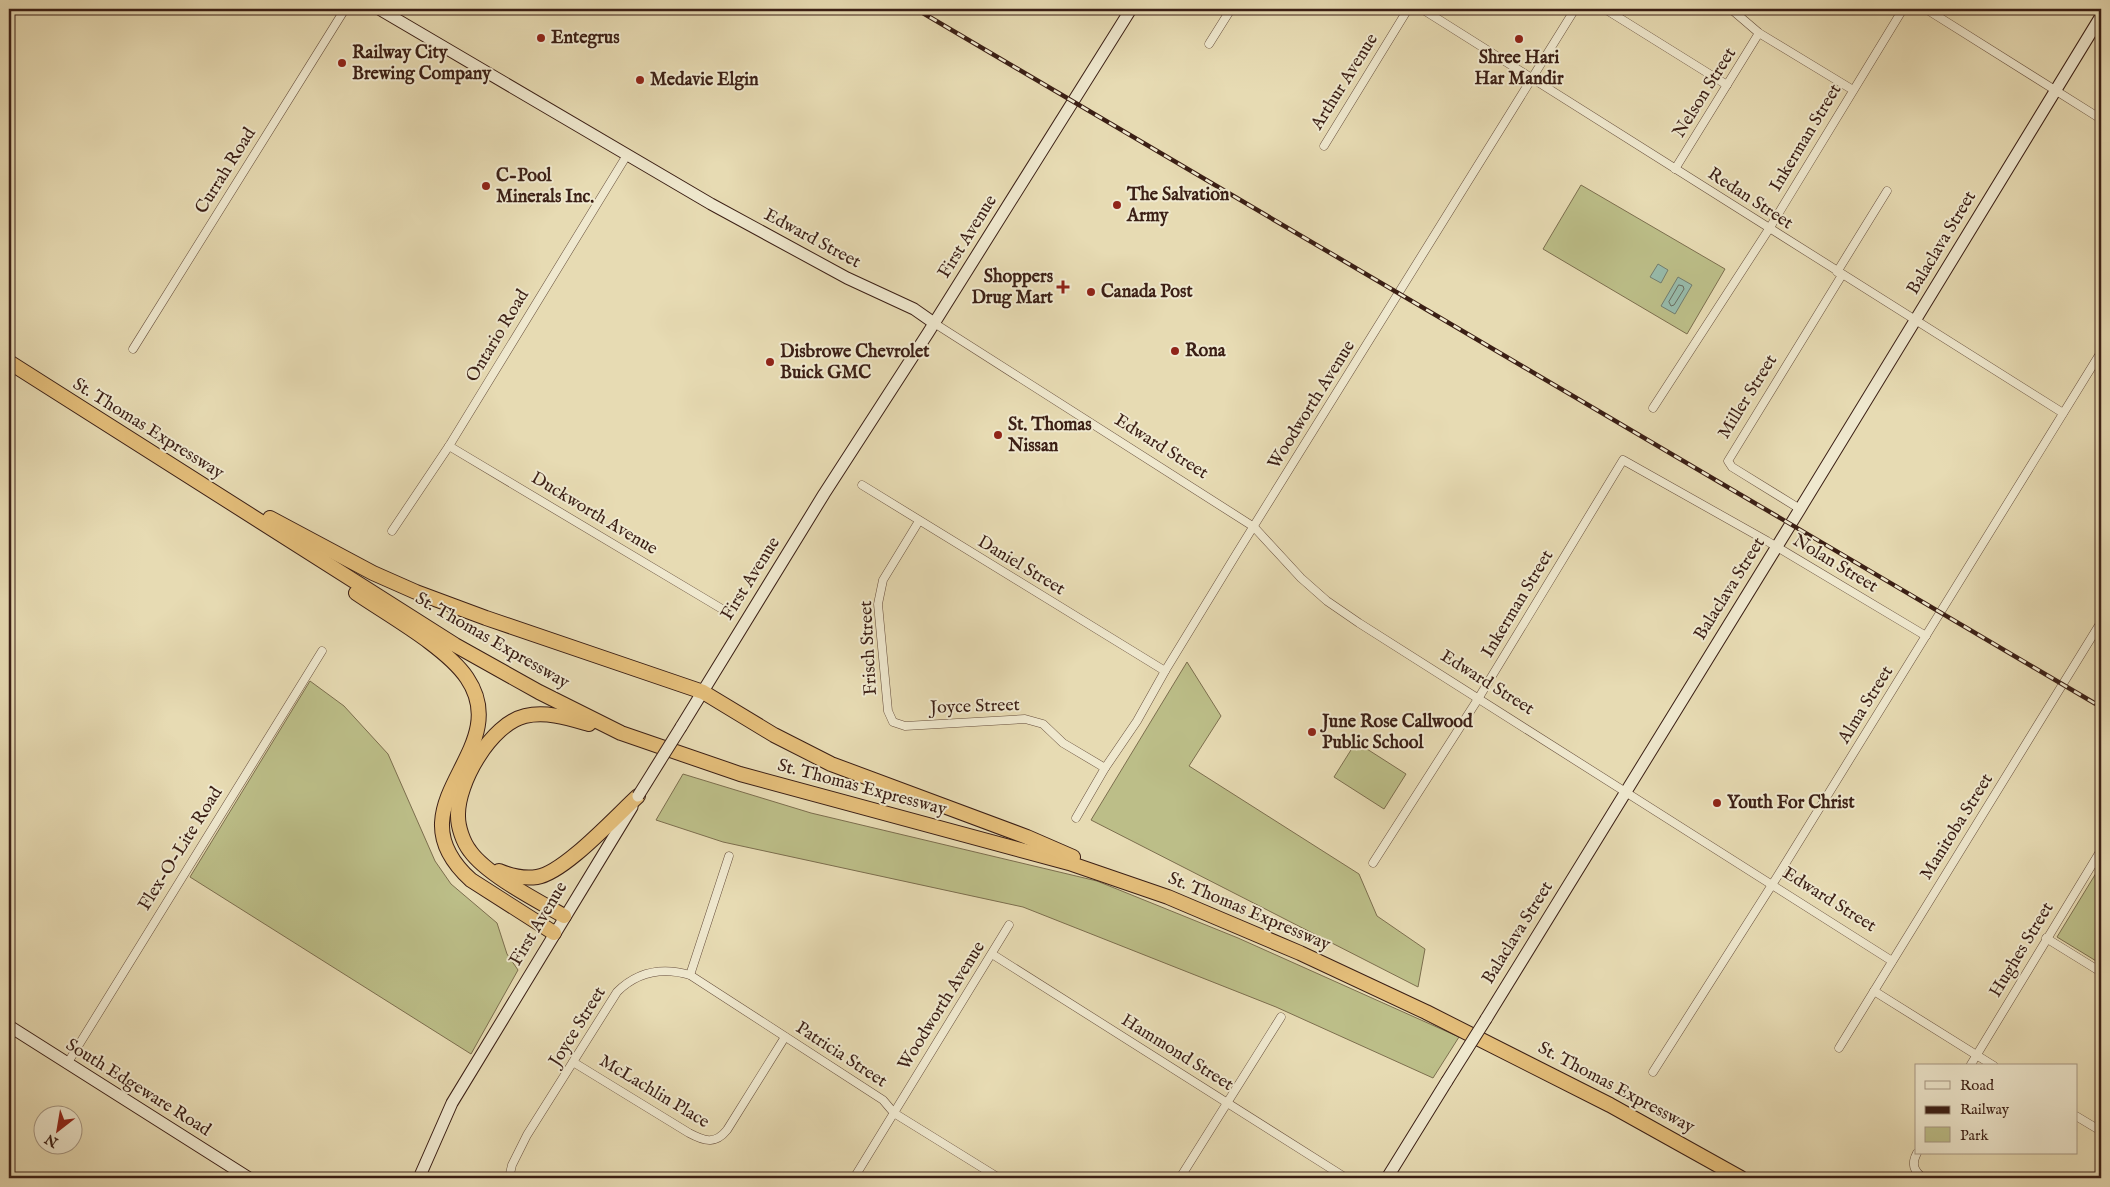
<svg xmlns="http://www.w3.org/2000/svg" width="2110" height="1187" viewBox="0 0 2110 1187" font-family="'IM FELL English',serif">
  <rect width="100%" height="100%" fill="#e7dbb3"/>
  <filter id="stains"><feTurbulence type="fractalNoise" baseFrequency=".004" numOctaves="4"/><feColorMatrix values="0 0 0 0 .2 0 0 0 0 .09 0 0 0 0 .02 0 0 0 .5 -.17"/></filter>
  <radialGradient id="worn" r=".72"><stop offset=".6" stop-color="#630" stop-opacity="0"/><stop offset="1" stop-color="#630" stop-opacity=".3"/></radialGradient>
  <g fill="#bcbe88" stroke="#7c6e4e">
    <path d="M1581,185L1725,269L1687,334L1543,249Z"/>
    <path d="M1187,662L1221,716L1189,766L1359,874L1377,916L1425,949L1418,987L1091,820Z"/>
    <path d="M310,681L344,706L388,754L435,861L451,884L497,923L507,954L518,970L471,1054L190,877Z"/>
    <path d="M1356,742L1406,774L1384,809L1334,777Z"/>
    <path d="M683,774L811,813L1097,881L1238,938L1459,1037L1433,1078L1276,1007L1023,907L723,842L656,820Z"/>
    <path d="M2101,865V964L2057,937Z"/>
  </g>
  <g fill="#97bbab" stroke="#727d6f">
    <path d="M1658,264L1668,270L1661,283L1650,277Z"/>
    <path d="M1678,277L1692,285L1675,314L1661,306Z"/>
  </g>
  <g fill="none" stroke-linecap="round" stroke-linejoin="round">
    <path stroke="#696d60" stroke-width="1" d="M1679,285L1683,286L1684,289L1674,305L1671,306L1669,302Z"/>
    <defs>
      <g id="street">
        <path d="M1422,9L2063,413"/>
        <path d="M1605,9L1727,85"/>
        <path d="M1731,9L1759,33L1853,90"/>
        <path d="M1926,9L2101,119"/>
        <path d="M1209,44L1231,9"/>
        <path d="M1324,146L1408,9"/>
        <path d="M1675,169L1759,33"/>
        <path d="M1837,272L1887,191"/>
        <path d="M934,323L1254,527L1301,578L1327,601L1359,623L1892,961"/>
        <path d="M133,349L345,9"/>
        <path d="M1653,408L1769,229L1903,9"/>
        <path d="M449,446L722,609"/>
        <path d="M862,485L1165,671"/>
        <path d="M1800,509L1732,467L1728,461L1842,275"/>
        <path d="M919,521L883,580L878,604L888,711L893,722L905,726L1025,719L1043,724L1063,743L1105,768"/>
        <path d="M392,531L449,446L627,155"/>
        <path d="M1076,818L1105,768L1137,721L1165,671L1237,553L1575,9"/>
        <path d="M1373,863L1478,699L1623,460L1767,541L1926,636"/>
        <path d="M2046,938L2101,972"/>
        <path d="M992,954L1346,1178"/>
        <path d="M690,975L729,856"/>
        <path d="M1874,991L1994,1066"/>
        <path d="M1839,1048L2101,622"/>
        <path d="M573,1062L689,1133C704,1141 715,1145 727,1130L785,1037"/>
        <path d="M67,1064L322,651"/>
        <path d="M1970,1066L2101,850"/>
        <path d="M1653,1072L1777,877L2101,352"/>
        <path d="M2076,1116L2101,1131"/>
        <path d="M1917,1153C1911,1164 1914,1172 1924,1178"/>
        <path d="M509,1178L512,1165L527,1135L617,992C638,971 662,967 690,975L883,1100L894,1113L999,1178"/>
        <path d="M854,1178L1009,925"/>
        <path d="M1180,1178L1281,1017"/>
      </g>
      <g id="secondary">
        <path d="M379,9L711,204L847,278L914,309L934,323"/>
        <path d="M681,727L824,494L928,333L1131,9"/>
        <path d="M1486,1019L1800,509L2101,16"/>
        <path d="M9,1026L249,1178"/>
        <path d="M419,1178L452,1103L632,807"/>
        <path d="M1387,1178L1447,1081"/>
      </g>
      <g id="highway">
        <path d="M9,362L455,645L539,692L621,733L740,774L1069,863L1168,897L1300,953L1426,1012L1610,1105L1741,1178"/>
        <path d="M270,518L373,573L416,592L486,618L703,692L774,735L831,764L1027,837L1073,857"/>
        <path d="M356,593C388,615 446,647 467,678C517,752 387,804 471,880L554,933"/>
        <path d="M499,871C511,876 524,879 537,877C564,873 615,817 638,796"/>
        <path d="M564,916C538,901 487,875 470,851C463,842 458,827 458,816C457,783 491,724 525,716C546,711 568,718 589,724"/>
      </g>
    </defs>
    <use href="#street" stroke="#664e3c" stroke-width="9"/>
    <use href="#secondary" stroke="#3b1f15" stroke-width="13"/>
    <use href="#highway" stroke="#3b1f15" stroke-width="16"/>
    <use href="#street" stroke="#efe8ce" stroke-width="8"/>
    <use href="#secondary" stroke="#efe8ce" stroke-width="11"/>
    <use href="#highway" stroke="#e4be7a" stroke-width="14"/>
    <defs>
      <path id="rail" d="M916,9L2101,707"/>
    </defs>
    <use href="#rail" stroke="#3b1f15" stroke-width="4.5"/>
    <use href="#rail" stroke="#efe8ce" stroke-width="2.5" stroke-dasharray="8" stroke-linecap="butt"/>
    <defs>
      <g id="secondary-bridge">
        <path d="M638,796L681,727"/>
        <path d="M1447,1081L1486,1019"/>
      </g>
    </defs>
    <use href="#secondary-bridge" stroke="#3b1f15" stroke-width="13" stroke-linecap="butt"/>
    <use href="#secondary-bridge" stroke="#efe8ce" stroke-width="11"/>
  </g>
  <g fill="#8f2418" stroke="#efe8ce" stroke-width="2">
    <circle cx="541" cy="38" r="5"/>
    <circle cx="1519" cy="39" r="5"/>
    <circle cx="342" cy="63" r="5"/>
    <circle cx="640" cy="80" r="5"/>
    <circle cx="486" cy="186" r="5"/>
    <circle cx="1117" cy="205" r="5"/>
    <path d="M1060.5 279.5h5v5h5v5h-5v5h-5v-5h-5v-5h5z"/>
    <circle cx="1091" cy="292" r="5"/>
    <circle cx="1175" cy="351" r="5"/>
    <circle cx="770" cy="362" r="5"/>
    <circle cx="998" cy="435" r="5"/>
    <circle cx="1312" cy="732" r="5"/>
    <circle cx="1717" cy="803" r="5"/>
  </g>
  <g text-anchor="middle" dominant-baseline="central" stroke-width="4" stroke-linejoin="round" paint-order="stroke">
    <g font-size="18" font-weight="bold" fill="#3b1f15" stroke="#efe8ce" text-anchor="start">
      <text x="551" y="38">Entegrus</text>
      <text x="352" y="53">Railway City<tspan x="352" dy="21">Brewing Company</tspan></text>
      <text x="1519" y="58" text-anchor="middle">Shree Hari<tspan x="1519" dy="21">Har Mandir</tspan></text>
      <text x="650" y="80">Medavie Elgin</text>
      <text x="496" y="176">C-Pool<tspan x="496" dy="21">Minerals Inc.</tspan></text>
      <text x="1127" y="195">The Salvation<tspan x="1127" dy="21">Army</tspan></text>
      <text x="1053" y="277" text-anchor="end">Shoppers<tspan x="1053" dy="21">Drug Mart</tspan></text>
      <text x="1101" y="292">Canada Post</text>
      <text x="1185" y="351">Rona</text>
      <text x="780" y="352">Disbrowe Chevrolet<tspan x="780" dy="21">Buick GMC</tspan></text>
      <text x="1008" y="425">St. Thomas<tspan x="1008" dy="21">Nissan</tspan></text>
      <text x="1322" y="722">June Rose Callwood<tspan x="1322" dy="21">Public School</tspan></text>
      <text x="1727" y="803">Youth For Christ</text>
    </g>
    <g font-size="18" fill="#3b1f15" stroke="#efe8ce">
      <text transform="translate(1345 82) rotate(-58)">Arthur Avenue</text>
      <text transform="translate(1705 93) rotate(-58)">Nelson Street</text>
      <text transform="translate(1806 138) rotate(-59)">Inkerman Street</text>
      <text transform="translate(226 171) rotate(-58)">Currah Road</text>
      <text transform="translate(1750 199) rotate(33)">Redan Street</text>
      <text transform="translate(968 237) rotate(-58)">First Avenue</text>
      <text transform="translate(812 239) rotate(28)">Edward Street</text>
      <text transform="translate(1942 243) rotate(-59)">Balaclava Street</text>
      <text transform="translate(498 336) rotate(-59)">Ontario Road</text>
      <text transform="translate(1748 397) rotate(-58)">Miller Street</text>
      <text transform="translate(1312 405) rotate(-58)">Woodworth Avenue</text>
      <text transform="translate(148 429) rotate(32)">St. Thomas Expressway</text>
      <text transform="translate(1161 447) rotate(32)">Edward Street</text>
      <text transform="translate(594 514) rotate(31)">Duckworth Avenue</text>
      <text transform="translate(1835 564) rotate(31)">Nolan Street</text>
      <text transform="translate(1021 566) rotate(31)">Daniel Street</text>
      <text transform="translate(751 579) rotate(-58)">First Avenue</text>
      <text transform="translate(1730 589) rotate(-58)">Balaclava Street</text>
      <text transform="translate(1518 604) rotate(-59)">Inkerman Street</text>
      <text transform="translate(492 641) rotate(30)">St. Thomas Expressway</text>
      <text transform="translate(869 648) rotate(-93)">Frisch Street</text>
      <text transform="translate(1487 683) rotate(32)">Edward Street</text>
      <text transform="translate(1866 705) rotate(-58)">Alma Street</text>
      <text transform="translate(975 707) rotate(-2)">Joyce Street</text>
      <text transform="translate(862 788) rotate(15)">St. Thomas Expressway</text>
      <text transform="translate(1957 827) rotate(-58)">Manitoba Street</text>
      <text transform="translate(181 849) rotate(-58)">Flex-O-Lite Road</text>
      <text transform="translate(1829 900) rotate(32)">Edward Street</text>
      <text transform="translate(1249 912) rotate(23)">St. Thomas Expressway</text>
      <text transform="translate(539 924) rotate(-59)">First Avenue</text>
      <text transform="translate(1518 933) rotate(-58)">Balaclava Street</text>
      <text transform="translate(2022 950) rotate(-59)">Hughes Street</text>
      <text transform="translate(942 1006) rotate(-58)">Woodworth Avenue</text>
      <text transform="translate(578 1027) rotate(-58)">Joyce Street</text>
      <text transform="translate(1177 1053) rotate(32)">Hammond Street</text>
      <text transform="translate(841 1055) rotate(33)">Patricia Street</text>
      <text transform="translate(138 1088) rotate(32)">South Edgeware Road</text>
      <text transform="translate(1616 1088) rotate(28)">St. Thomas Expressway</text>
      <text transform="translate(654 1092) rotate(31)">McLachlin Place</text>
    </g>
  </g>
  <rect width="2110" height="1187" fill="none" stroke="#e7dbb3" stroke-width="30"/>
  <rect x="10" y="10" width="2090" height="1167" fill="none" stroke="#3b1f15" stroke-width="2.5"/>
  <rect x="15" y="15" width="2080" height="1157" fill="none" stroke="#3b1f15"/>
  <rect x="1915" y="1064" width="162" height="90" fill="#efe8ce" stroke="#a79884"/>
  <rect x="1925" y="1081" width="25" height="8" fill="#efe8ce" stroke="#a79884"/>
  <text x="1960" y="1090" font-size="15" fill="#3b1f15">Road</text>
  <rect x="1925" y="1106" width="25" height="8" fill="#3b1f15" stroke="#a79884"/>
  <text x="1960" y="1114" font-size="15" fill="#3b1f15">Railway</text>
  <rect x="1925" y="1127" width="25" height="15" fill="#bcbe88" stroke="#a79884"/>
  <text x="1960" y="1140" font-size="15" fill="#3b1f15">Park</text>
  <g transform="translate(58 1130) rotate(211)"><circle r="24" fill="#efe8ce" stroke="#a79884"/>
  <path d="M0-4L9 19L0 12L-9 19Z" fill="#8f2418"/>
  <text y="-8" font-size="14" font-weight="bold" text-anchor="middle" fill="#3b1f15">N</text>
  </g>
  <rect width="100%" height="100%" filter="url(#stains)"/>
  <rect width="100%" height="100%" fill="url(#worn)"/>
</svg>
